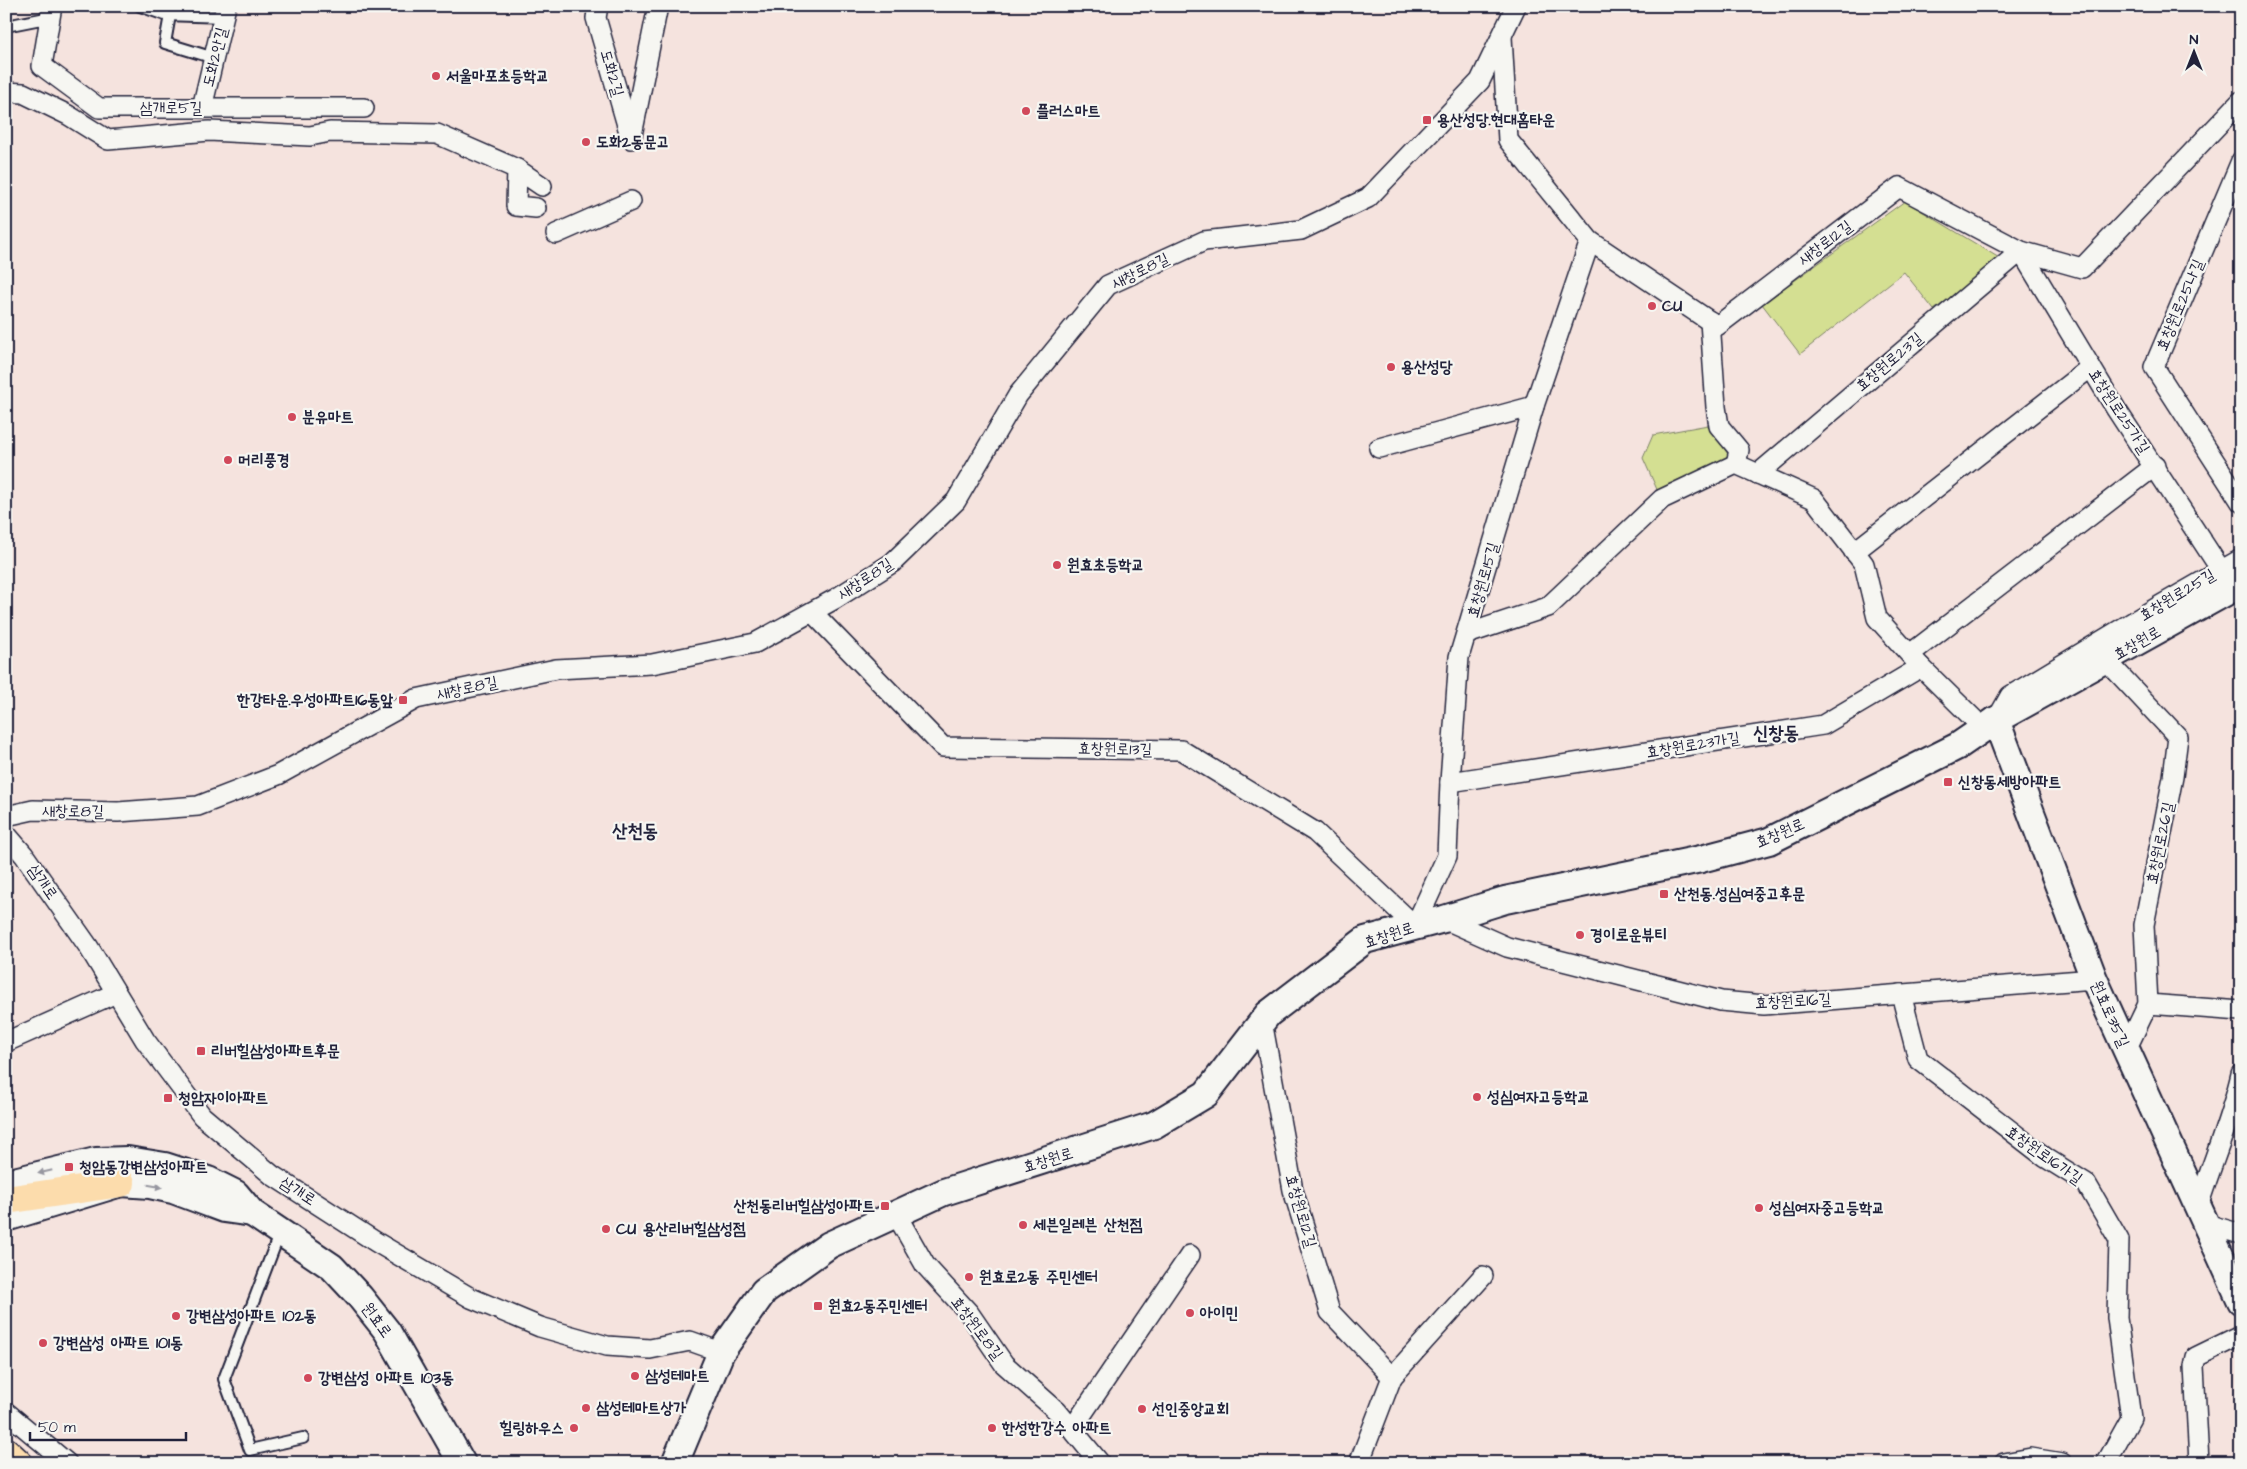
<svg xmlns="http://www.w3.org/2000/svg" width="2247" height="1469" viewBox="0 0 2247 1469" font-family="'Architects Daughter','Poor Story',sans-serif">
  <rect width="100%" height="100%" fill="#f5e3de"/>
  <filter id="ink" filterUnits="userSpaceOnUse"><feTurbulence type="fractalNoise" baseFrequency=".02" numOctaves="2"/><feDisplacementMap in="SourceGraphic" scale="10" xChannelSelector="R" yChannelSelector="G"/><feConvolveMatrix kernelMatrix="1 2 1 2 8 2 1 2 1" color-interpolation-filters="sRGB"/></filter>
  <g filter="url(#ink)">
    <g fill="#d4df92" stroke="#7b8066">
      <path d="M1905,201L2001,259L1934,310L1904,272L1800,354L1762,304Z"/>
      <path d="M1708,425L1728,454L1729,462L1659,494L1643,458L1653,435Z"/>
    </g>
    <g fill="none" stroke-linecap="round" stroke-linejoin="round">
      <defs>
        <g id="lane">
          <path d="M140,6L165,15L224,17"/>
          <path d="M170,15L165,43L214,58"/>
          <path d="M6,26L51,17"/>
          <path d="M280,1232L224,1379L250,1450L303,1438"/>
        </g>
        <g id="street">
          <path d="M52,6L42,66L99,108H364"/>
          <path d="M598,6L596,18L631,139"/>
          <path d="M1502,37L1508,140L1590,241L1717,326L1899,187L2021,251L2082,268L2241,101"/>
          <path d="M6,92L23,93L68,115L108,140L209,131L310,136L330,132L437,134L517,169L542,186"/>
          <path d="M202,108L226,6"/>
          <path d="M632,135L658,6"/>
          <path d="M2241,161L2154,367L2241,502"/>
          <path d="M517,169L516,206L536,208"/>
          <path d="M556,234L631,201"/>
          <path d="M1710,321L1716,407L1719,426L1739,450L1736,464"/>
          <path d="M1379,448L1534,406"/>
          <path d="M1758,474L2021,251L2116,409L2221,570"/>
          <path d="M1854,552L2091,367"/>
          <path d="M812,612L943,747L1181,750L1315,832L1415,926L1447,856L1450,782L1459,657L1534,406L1590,241"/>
          <path d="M1467,634L1548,607L1662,499L1736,464L1814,499L1864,564L1877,618L1921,667L1984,729"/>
          <path d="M1910,654L2155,466"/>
          <path d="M2106,660L2178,737L2173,777L2144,925L2148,1004L2126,1050"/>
          <path d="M1997,719L2010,696L2161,605L2241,559"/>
          <path d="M1450,782L1823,725L1921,667"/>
          <path d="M6,816L33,810L118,812L198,806L278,775L416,699L556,669L652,664L755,643L835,599L892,563L956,501L1018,395L1108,285L1204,241L1301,230L1368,198L1480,81L1516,6"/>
          <path d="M6,834L24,855L88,946L145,1040L202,1116L272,1175L376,1242L471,1298L540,1327L607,1346L650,1349L690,1341L721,1352"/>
          <path d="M1444,919L1507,947L1721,1001L1764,1005L2094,979"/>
          <path d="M1901,994L1918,1059L2046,1158L2086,1183L2119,1240L2117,1318L2131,1418L2106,1463"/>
          <path d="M2148,1004L2241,1011"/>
          <path d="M1262,1021L1293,1190L1330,1312L1392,1377L1359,1463"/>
          <path d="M6,1042L116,993"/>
          <path d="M2198,1207C2212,1162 2231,1119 2241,1074"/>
          <path d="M896,1214L925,1265L969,1313L1004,1364L1057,1411L1100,1463"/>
          <path d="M2206,1224L2241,1234"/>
          <path d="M1392,1377L1483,1276"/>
          <path d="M6,1412L67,1463"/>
          <path d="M1072,1429L1190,1255"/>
          <path d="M2004,1463L2031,1458L2062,1463"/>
          <path d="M2199,1463L2194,1366L2196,1357L2241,1335"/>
        </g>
        <g id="secondary">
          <path d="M1996,720L2094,979L2241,1301"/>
          <path d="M6,1183L96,1161L128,1160L165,1166L208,1180L236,1194L252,1213L332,1267L360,1297L387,1331L462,1463"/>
          <path d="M6,1218L121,1183L150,1185L173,1190L224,1209L252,1213"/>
          <path d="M675,1463L721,1352L764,1291L829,1245L944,1192L1154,1125L1206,1094L1268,1014L1365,940L1444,919L1505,900L1701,859L1769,841L1958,746L1996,720L2241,584"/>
        </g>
        <g id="highway">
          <path d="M6,1200L121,1183"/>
          <path d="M6,1452L18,1463"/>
        </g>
      </defs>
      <use href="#lane" stroke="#22223b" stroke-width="14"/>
      <use href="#street" stroke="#22223b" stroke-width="22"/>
      <use href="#secondary" stroke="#22223b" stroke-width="30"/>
      <use href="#highway" stroke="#22223b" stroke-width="31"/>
      <use href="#lane" stroke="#f6f6f2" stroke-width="10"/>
      <use href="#street" stroke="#f6f6f2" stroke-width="19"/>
      <use href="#secondary" stroke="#f6f6f2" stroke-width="26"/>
      <use href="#highway" stroke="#fcdcac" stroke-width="28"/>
    </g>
    <defs><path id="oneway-solid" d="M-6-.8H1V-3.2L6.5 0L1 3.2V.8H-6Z" transform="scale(1.25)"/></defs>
    <g fill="#9797a0">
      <use href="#oneway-solid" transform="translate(45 1172) rotate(167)"/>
      <use href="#oneway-solid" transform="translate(155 1186) rotate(10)"/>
    </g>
  </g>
  <g fill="#d1495b" stroke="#f6f6f2" stroke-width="2">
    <circle cx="436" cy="76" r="5"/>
    <circle cx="1026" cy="111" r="5"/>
    <rect x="1422" y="115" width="10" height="10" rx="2.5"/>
    <circle cx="586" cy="142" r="5"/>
    <circle cx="1652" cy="306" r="5"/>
    <circle cx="1391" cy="367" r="5"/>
    <circle cx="292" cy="417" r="5"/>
    <circle cx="228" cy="460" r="5"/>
    <circle cx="1057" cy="565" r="5"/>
    <rect x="398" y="695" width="10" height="10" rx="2.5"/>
    <rect x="1943" y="777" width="10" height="10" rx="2.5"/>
    <rect x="1659" y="889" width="10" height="10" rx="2.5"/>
    <circle cx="1580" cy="935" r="5"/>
    <rect x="196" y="1046" width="10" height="10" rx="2.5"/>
    <circle cx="1477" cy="1097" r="5"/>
    <rect x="163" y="1093" width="10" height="10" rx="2.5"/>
    <rect x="64" y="1162" width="10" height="10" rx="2.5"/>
    <rect x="880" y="1201" width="10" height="10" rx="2.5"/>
    <circle cx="1759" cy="1208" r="5"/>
    <circle cx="1023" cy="1225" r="5"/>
    <circle cx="606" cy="1229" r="5"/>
    <circle cx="969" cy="1277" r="5"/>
    <rect x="813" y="1301" width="10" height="10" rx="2.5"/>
    <circle cx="1190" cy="1313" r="5"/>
    <circle cx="176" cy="1316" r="5"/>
    <circle cx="43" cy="1343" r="5"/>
    <circle cx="635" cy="1376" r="5"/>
    <circle cx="308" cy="1378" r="5"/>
    <circle cx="586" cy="1408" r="5"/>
    <circle cx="1142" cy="1409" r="5"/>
    <circle cx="574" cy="1428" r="5"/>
    <circle cx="992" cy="1428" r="5"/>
  </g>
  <g text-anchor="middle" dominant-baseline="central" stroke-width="4.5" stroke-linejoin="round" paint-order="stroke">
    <g font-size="16" fill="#22223b" stroke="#f6f6f2">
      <text transform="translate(215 57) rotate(-76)">도화2안길</text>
      <text transform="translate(612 73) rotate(74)">도화2길</text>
      <text x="171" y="108">삼개로5길</text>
      <text transform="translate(1825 243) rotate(-37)">새창로12길</text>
      <text transform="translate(1140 271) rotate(-26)">새창로8길</text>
      <text transform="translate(2180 305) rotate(-67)">효창원로25나길</text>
      <text transform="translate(1889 362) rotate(-40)">효창원로23길</text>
      <text transform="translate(2119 411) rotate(57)">효창원로25가길</text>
      <text transform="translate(865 579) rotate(-33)">새창로8길</text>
      <text transform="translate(1483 580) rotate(-74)">효창원로15길</text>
      <text transform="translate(2177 595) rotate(-31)">효창원로25길</text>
      <text transform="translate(2137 643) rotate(-30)">효창원로</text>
      <text transform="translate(467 688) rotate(-12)">새창로8길</text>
      <text transform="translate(1693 745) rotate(-9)">효창원로23가길</text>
      <text transform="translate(1115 749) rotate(1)">효창원로13길</text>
      <text transform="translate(73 811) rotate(1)">새창로8길</text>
      <text transform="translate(1780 833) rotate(-23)">효창원로</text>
      <text transform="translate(2160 843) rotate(-78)">효창원로26길</text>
      <text transform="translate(43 882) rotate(55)">삼개로</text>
      <text transform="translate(1389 935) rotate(-18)">효창원로</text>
      <text transform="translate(1793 1001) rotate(-3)">효창원로16길</text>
      <text transform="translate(2110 1014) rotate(66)">원효로35길</text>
      <text transform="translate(2044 1155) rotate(35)">효창원로16가길</text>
      <text transform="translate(1048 1160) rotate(-17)">효창원로</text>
      <text transform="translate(298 1191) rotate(33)">삼개로</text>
      <text transform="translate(1301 1211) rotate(74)">효창원로12길</text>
      <text transform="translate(377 1320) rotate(54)">원효로</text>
      <text transform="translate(977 1328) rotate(53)">효창원로8길</text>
    </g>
    <g font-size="16" font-weight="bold" fill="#22223b" stroke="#f6f6f2" text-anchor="start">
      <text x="446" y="76">서울마포초등학교</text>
      <text x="1036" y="111">플러스마트</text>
      <text x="1437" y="120">용산성당.현대홈타운</text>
      <text x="596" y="142">도화2동문고</text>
      <text x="1662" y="306">CU</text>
      <text x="1401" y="367">용산성당</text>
      <text x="302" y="417">분유마트</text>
      <text x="238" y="460">머리풍경</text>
      <text x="1067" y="565">원효초등학교</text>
      <text x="393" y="700" text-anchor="end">한강타운.우성아파트16동앞</text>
      <text x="1958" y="782">신창동세방아파트</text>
      <text x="1674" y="894">산천동.성심여중고후문</text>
      <text x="1590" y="935">경이로운뷰티</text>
      <text x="211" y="1051">리버힐삼성아파트후문</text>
      <text x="1487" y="1097">성심여자고등학교</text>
      <text x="178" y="1098">청암자이아파트</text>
      <text x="79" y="1167">청암동강변삼성아파트</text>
      <text x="875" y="1206" text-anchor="end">산천동리버힐삼성아파트</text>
      <text x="1769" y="1208">성심여자중고등학교</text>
      <text x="1033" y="1225">세븐일레븐 산천점</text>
      <text x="616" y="1229">CU 용산리버힐삼성점</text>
      <text x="979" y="1277">원효로2동 주민센터</text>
      <text x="828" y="1306">원효2동주민센터</text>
      <text x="1200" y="1313">아이민</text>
      <text x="186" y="1316">강변삼성아파트 102동</text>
      <text x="53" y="1343">강변삼성 아파트 101동</text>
      <text x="645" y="1376">삼성테마트</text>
      <text x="318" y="1378">강변삼성 아파트 103동</text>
      <text x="596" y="1408">삼성테마트상가</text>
      <text x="1152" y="1409">선인중앙교회</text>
      <text x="564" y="1428" text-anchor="end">힐링하우스</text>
      <text x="1002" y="1428">한성한강수 아파트</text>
    </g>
    <g font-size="19" font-weight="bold" fill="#22223b" stroke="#f6f6f2">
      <text x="1776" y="733">신창동</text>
      <text x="635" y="831">산천동</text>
    </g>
  </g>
  <rect width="2247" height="1469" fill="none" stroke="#f6f6f2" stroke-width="25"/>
  <rect x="12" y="12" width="2222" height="1444" fill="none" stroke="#22223b" stroke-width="2" filter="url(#ink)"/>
  <g transform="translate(2194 52)" stroke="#f6f6f2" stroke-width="4" paint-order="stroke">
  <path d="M0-4L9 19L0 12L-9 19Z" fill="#22223b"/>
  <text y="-8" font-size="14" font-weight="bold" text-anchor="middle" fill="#22223b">N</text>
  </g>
  <path d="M30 1432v8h156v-8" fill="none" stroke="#22223b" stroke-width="2.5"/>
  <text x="38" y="1432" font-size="15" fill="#22223b" stroke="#f6f6f2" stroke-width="4" paint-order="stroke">50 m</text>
</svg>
